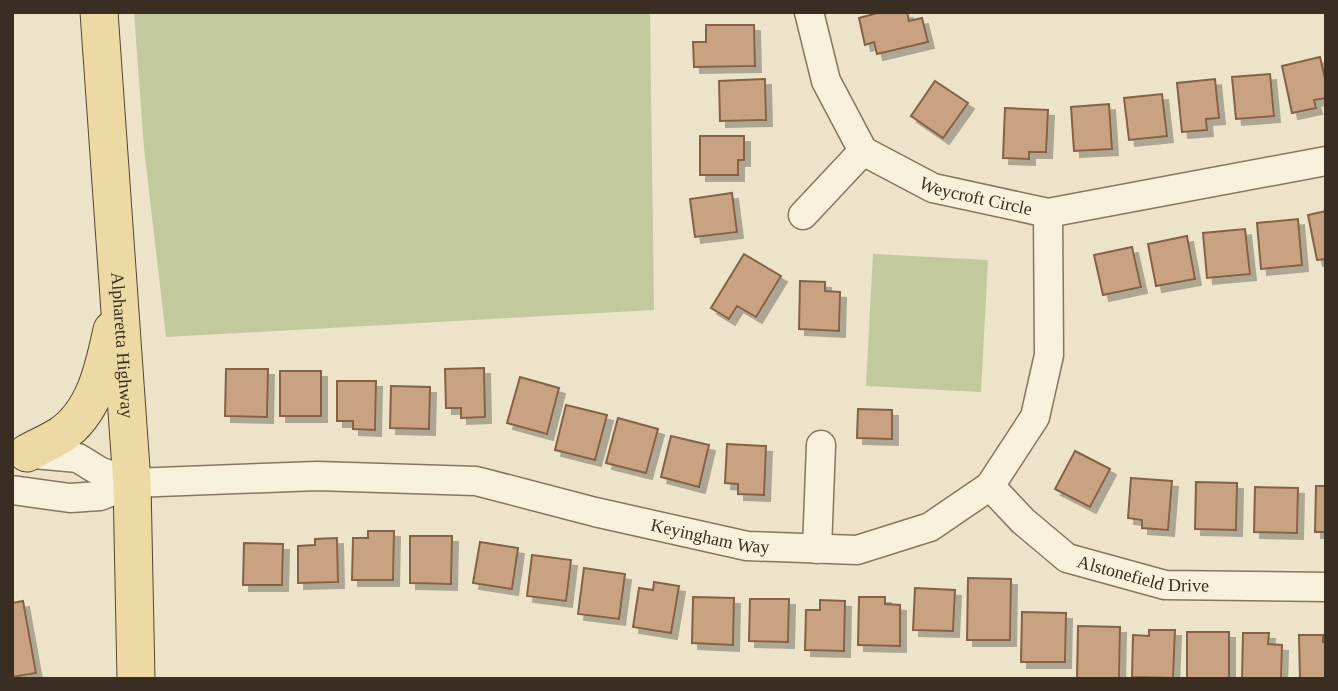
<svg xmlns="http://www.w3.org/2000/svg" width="1338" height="691" viewBox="0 0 1338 691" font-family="'Times New Roman',serif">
  <defs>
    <filter id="shadow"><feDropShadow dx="6" dy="6" stdDeviation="0" flood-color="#0004"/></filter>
  </defs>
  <rect width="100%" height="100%" fill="#ece3c8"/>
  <g fill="#c2ca9d">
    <path d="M134,12H650L654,310L166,337L144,148Z"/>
    <path d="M873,254L988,260L981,392L866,386Z"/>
  </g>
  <g fill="#c8a281" stroke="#856246" stroke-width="2" filter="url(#shadow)">
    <path d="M881,12H907L909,21L922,18L928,42L877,54L874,42L865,45L859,18Z"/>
    <path d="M706,25H754L755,66L694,67L693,42H706Z"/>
    <path d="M1320,57L1326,83V98L1314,100L1316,108L1292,113L1282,66Z"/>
    <path d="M1270,74L1274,116L1236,119L1232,77Z"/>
    <path d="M765,79L766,120L720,121L719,81Z"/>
    <path d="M1215,79L1219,118L1206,119L1207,130L1182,132L1177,83Z"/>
    <path d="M935,81L968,103L943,138L911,116Z"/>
    <path d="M1162,94L1167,136L1129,140L1124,98Z"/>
    <path d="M1109,104L1112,149L1074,151L1071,107Z"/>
    <path d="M1005,108L1048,110L1046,152H1029V159L1003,158Z"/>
    <path d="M700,136H744V160H738V175H700Z"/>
    <path d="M732,193L737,232L695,237L690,199Z"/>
    <path d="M1326,211V259L1317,260L1308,215Z"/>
    <path d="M1298,219L1302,265L1261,269L1257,223Z"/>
    <path d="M1245,229L1250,274L1207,278L1203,233Z"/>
    <path d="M1187,236L1195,279L1156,286L1148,244Z"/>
    <path d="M1132,247L1141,287L1103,295L1094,255Z"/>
    <path d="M744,254L781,276L756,317L737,306L729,319L711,308Z"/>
    <path d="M800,281L825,282V291L840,292L839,331L799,329Z"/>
    <path d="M484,368L485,417L461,418V408H446L445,369Z"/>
    <path d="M226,369H268L267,417L225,416Z"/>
    <rect x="280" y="371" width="41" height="45"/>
    <path d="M520,377L559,388L547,434L507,423Z"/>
    <path d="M337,381H376L375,430L353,429V421H337Z"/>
    <path d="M391,386L430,387L429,429L390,428Z"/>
    <path d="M566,405L607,415L595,460L555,450Z"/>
    <path d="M858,409L892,410V439L857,438Z"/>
    <path d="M618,418L658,429L646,473L606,463Z"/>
    <path d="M671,436L709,445L699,487L661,477Z"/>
    <path d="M727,444L766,446L764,495L738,494V484L725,483Z"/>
    <path d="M1075,451L1110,469L1090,507L1055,489Z"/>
    <path d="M1131,478L1172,481L1168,530L1142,528V520L1128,518Z"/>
    <path d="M1196,482L1237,483L1236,530L1195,529Z"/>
    <path d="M1316,486H1326V532H1315Z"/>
    <path d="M1255,487L1298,488L1297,533L1254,532Z"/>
    <path d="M368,531H394L393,580H352L353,538H368Z"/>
    <path d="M410,536H452L451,584L410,583Z"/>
    <path d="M337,538L338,582L298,583V546L315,545V539Z"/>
    <path d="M480,542L518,548L512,589L473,583Z"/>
    <path d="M244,543L283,544L282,585H243Z"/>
    <path d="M532,555L571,560L566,601L527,596Z"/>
    <path d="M584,568L625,574L619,619L578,614Z"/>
    <path d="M968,578L1011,579L1010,640H967Z"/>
    <path d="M654,582L679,586L671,633L633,627L639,588L653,590Z"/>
    <path d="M915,588L955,590L953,631L913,630Z"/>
    <path d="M693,597L734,598L733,645L692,643Z"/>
    <path d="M859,597H885V604L900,605V646L858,645Z"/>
    <path d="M750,599H789L788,642L749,641Z"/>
    <path d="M820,600L845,601L844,651L805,650L806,610H820Z"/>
    <path d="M23,601L36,673L12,677V603Z"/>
    <path d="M1022,612L1066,613L1065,662H1021Z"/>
    <path d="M1078,626L1120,627L1119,679H1077Z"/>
    <path d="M1149,630H1175L1173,678L1132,677L1133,635L1149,636Z"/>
    <path d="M1187,632H1229V678L1187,679Z"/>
    <path d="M1243,633H1269L1268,644L1282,645L1281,679H1242Z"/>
    <path d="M1299,635H1323V642H1326V679H1300Z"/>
  </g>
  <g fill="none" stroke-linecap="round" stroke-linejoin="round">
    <defs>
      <g id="minor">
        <path id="s1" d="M809,12L826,81L863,151L933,188L1048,213L1326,161"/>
        <path d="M803,215L863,151"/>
        <path id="s2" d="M23,453L78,458L99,471L132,483L317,476L476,481L595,512L747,546L857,550L930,527L990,486L1035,417L1049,355L1048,213"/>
        <path id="s3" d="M990,486L1023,521L1067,558L1165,585L1326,587"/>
        <path d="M12,490L70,498L100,496L132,483"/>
        <path d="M817,549L821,445"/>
      </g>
      <g id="major">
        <path id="s4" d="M99,12L132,483L136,679"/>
        <path d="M27,453C38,447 50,442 61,435C95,412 104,367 112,330"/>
      </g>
    </defs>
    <use href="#minor" stroke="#87765e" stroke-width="31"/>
    <use href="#major" stroke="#564432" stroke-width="39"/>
    <use href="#minor" stroke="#f7f0db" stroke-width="28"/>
    <use href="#major" stroke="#ecd9a3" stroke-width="37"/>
  </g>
  <g text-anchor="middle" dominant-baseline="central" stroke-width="6" stroke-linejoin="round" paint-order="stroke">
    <g font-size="18" fill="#392e21" stroke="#f4edd8">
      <text stroke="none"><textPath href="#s1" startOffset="273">Weycroft Circle</textPath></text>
      <text stroke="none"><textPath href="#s4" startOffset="334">Alpharetta Highway</textPath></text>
      <text stroke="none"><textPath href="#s2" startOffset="700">Keyingham Way</textPath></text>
      <text stroke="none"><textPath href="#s3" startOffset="184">Alstonefield Drive</textPath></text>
    </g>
  </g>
  <rect width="1338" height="691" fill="none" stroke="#392e21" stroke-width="28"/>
</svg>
